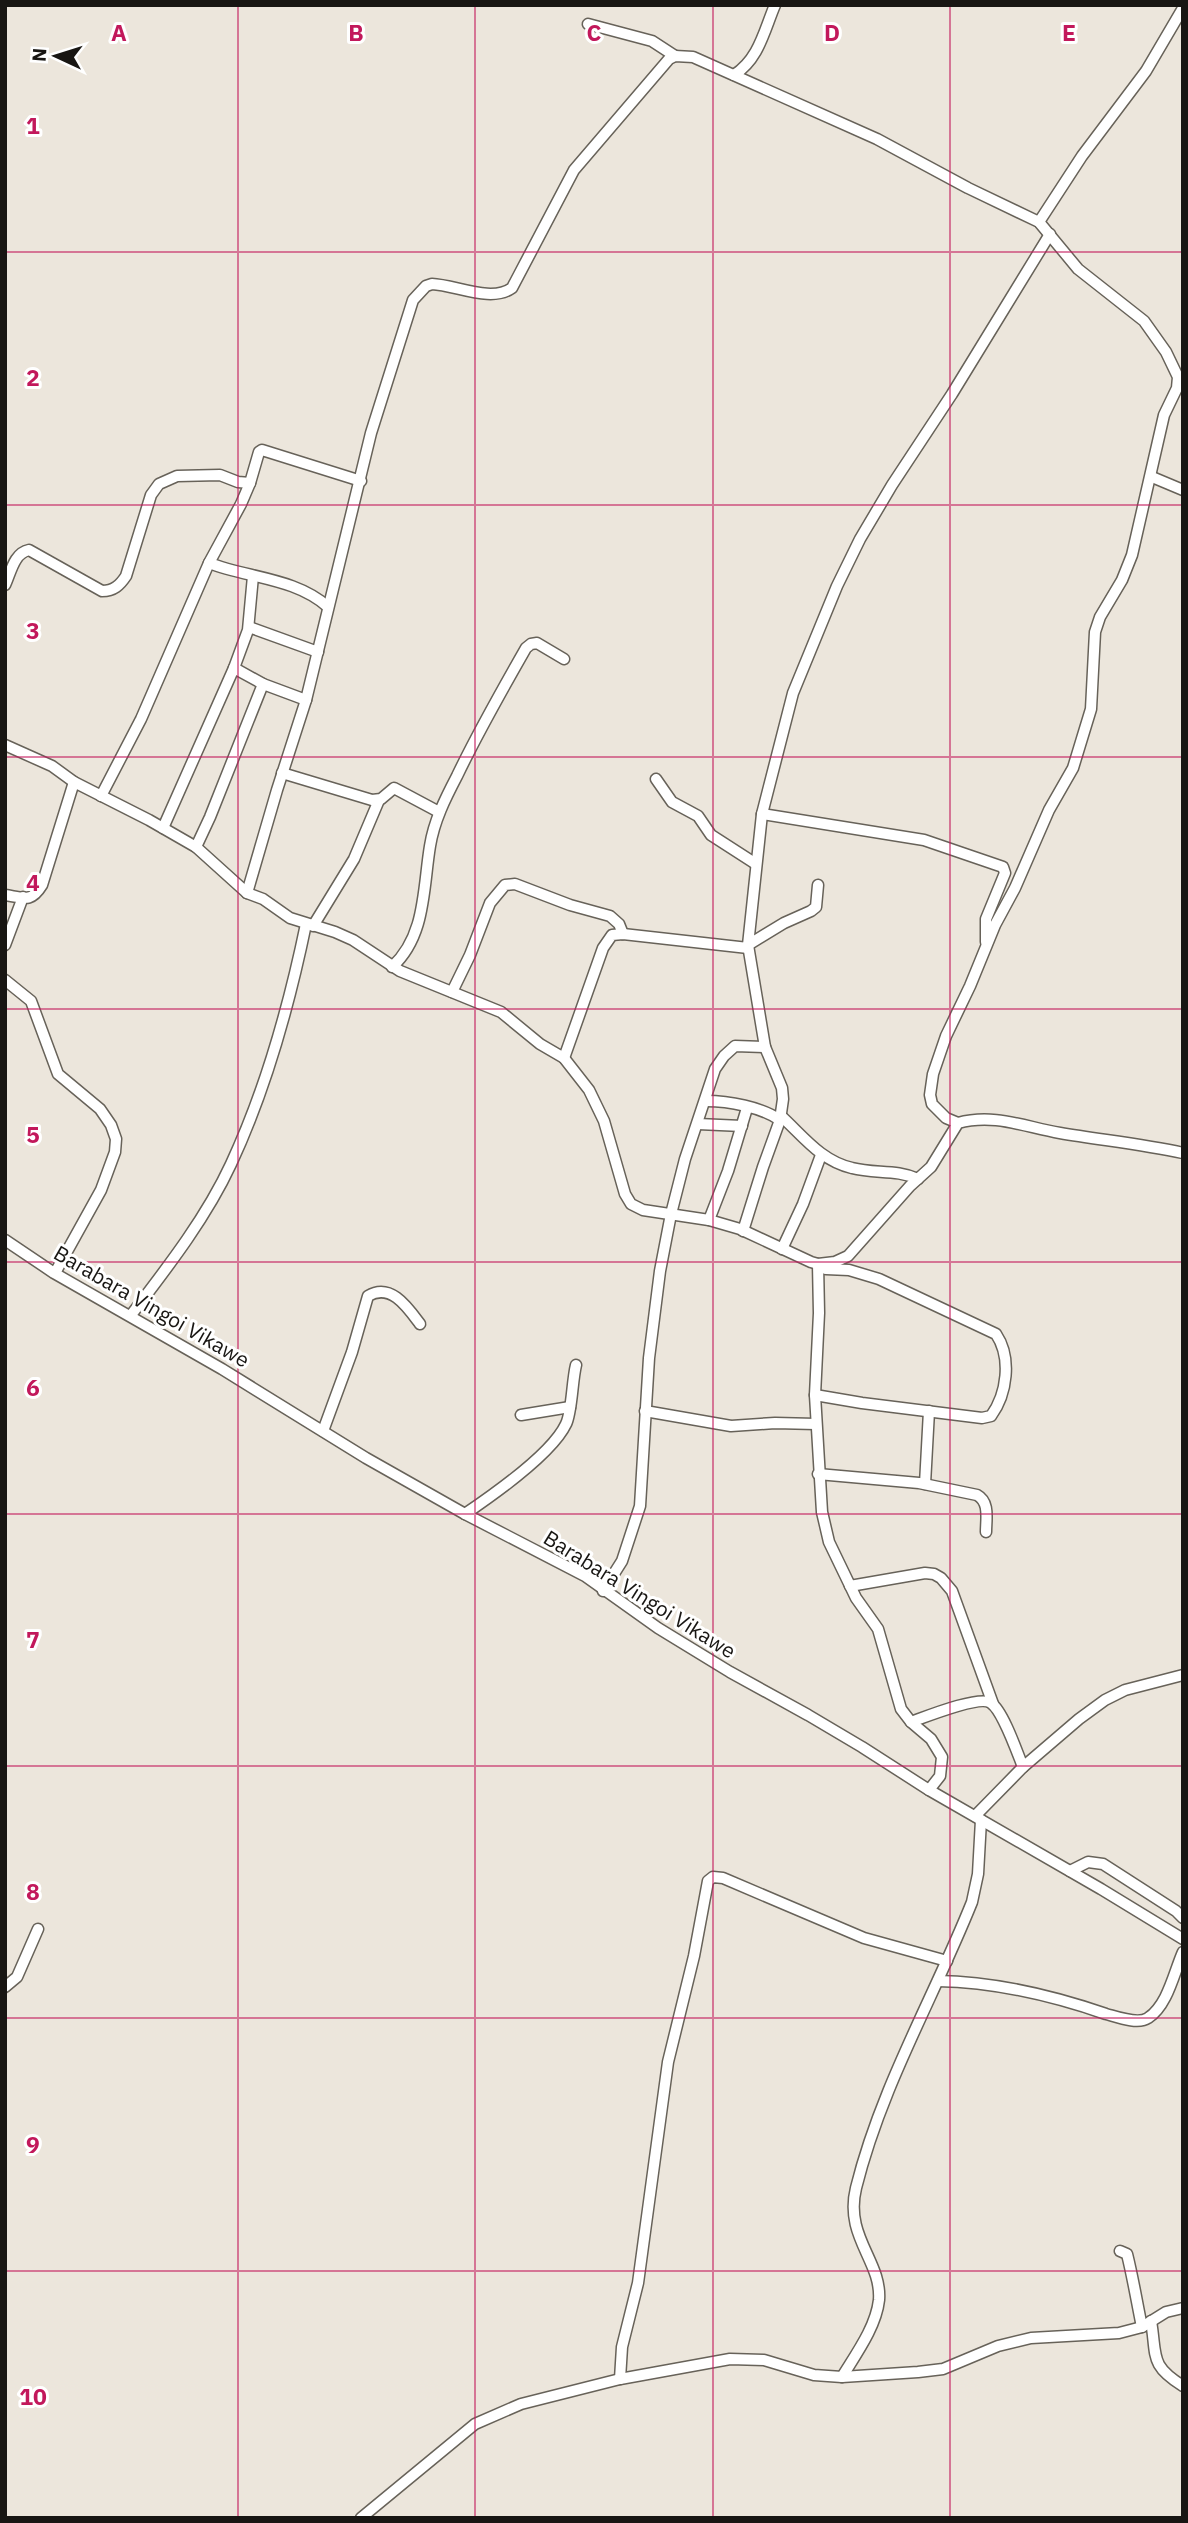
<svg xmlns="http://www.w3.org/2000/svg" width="1188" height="2523" viewBox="0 0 1188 2523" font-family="'IBM Plex Sans',sans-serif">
  <rect width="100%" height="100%" fill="#ece6dc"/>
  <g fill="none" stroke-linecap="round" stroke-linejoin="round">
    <defs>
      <g id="minor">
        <path d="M588,24L652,41L675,56"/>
        <path d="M734,75C759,59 764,31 775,5"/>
        <path d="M1039,222L1082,156L1146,71L1183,8"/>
        <path d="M1152,477L1183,490"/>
        <path d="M209,563C248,578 296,578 328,607"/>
        <path d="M5,585C11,572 14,553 29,550L102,591C114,591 120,585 126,576L151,495L159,484L177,476L220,475L238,482L250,483"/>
        <path d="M249,627L318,652"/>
        <path d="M234,668L263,684L306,700"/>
        <path d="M5,745L52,766L74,782L149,820L196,847L247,893L263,899L290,918L335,932L353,940L400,971L501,1012L540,1044L564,1058L589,1090L604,1121L625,1194L631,1204L643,1210L709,1220L740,1229L811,1262L818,1264L835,1262L848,1256L910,1186L931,1167L958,1123C994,1113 1025,1127 1060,1133C1101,1140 1142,1144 1183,1153"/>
        <path d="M282,773L372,800L381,799L394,788L439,812"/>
        <path d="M656,779L672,802L698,816L711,835L756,864"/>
        <path d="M101,796L141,719L209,563L241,504L250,483L259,452L262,450L361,481"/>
        <path d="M762,814L924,840L1003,867L1005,873L986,919V942"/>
        <path d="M163,828L234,668L248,630L253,576"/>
        <path d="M196,847L210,817L263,684"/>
        <path d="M247,893L277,790L306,700L371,433L413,300L426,286L432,284C456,285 491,303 512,288L574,170L669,59L675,56L693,57L877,139L968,188L1039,222L1078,269L1144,321L1166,352L1178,377L1177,388L1164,415L1132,555L1122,580L1100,617L1095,632L1091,709L1073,768L1049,810L1015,888L995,925L970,986L946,1036L933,1074L930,1095L932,1104L946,1118L958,1123"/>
        <path d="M5,895C24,898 31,903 42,885L74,782"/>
        <path d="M313,926L354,859L379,800"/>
        <path d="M5,945L23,897"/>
        <path d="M748,945L784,923L811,911L816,907L818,885"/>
        <path d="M392,967C426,936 423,888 430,846C434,821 445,799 457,776C478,732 502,690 526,648L531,644L537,643L564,659"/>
        <path d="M5,980L31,1001L58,1074L100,1109L111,1125L116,1139L115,1152L101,1190L55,1273"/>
        <path d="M452,992L470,955L490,903L505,885L515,884L570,905L610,916L619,924L623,934"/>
        <path d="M564,1058L603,948L612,935L623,934L748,948"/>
        <path d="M706,1101C729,1101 761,1107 780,1120"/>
        <path d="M781,1116C803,1136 821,1161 852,1168C875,1174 896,1169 918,1179"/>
        <path d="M698,1124L742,1126"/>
        <path d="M709,1220L728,1171L747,1108"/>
        <path d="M743,1231L763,1167L780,1120L783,1099L782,1088L765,1047L748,945L762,814L793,693L837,586L860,539L892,485L952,394L1050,234"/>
        <path d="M5,1240L54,1273L222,1369L366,1458L465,1514L585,1576L658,1628L730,1672L808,1715L862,1747L929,1790L1101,1889L1183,1939"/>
        <path d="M782,1249L803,1204L821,1155"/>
        <path d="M818,1264L819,1313L815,1395L822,1512L829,1542L856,1598L878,1629L901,1709L911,1722L931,1739L942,1757L940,1776L929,1790"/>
        <path d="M131,1315C167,1268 206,1218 231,1164C267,1087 289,1006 306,924"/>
        <path d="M815,1395L862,1403L982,1418L991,1416C1007,1394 1012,1358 996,1334L879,1279L849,1270L826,1269"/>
        <path d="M645,1411L731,1426L775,1423L816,1424"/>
        <path d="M521,1415L570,1407"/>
        <path d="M323,1431L352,1352L368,1296C391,1282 408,1308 420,1324"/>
        <path d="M818,1474L919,1483L977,1495C990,1502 986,1519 986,1532"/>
        <path d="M925,1484L929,1411"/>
        <path d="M465,1514C493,1495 552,1454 566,1424C572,1412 572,1381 576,1365"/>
        <path d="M850,1586L925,1573L934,1574L941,1578L952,1591L993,1704"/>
        <path d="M603,1591L622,1561L640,1506L649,1358L660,1271L671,1214L685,1159L715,1069L724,1056L735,1046L765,1047"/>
        <path d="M911,1722C925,1717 980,1695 991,1703C1003,1711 1017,1752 1023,1767"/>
        <path d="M975,1816L1023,1767L1079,1719L1105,1700L1125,1690L1183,1675"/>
        <path d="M1070,1871L1088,1862L1103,1864L1176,1911L1183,1918"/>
        <path d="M938,1981C997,1982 1051,1995 1106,2014C1117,2017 1138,2025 1148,2018C1168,2005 1174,1972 1183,1952"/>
        <path d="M5,1987L17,1977L38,1929"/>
        <path d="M1120,2251L1127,2254C1133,2278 1137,2303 1142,2327"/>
        <path d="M1151,2321C1157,2356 1149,2365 1183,2386"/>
        <path d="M842,2377C856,2354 876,2327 879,2300C882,2261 844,2237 856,2188C881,2087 934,1997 972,1902L978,1874L981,1820"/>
        <path d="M620,2379L622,2347L638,2283L668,2062L694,1956L708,1881L713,1877L723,1878L864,1938L947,1961"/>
        <path d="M361,2518L475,2424L521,2404L620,2379L730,2359L764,2360L814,2375L842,2377L918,2372L943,2369L998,2346L1031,2338L1119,2333L1142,2327L1166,2312L1183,2308"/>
      </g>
    </defs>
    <use href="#minor" stroke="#676259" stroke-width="13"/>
    <use href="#minor" stroke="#fff" stroke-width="10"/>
  </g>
  <path fill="none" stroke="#c2185b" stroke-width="2" stroke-opacity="0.55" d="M238,5V2518M475,5V2518M713,5V2518M950,5V2518M5,252H1183M5,505H1183M5,757H1183M5,1009H1183M5,1262H1183M5,1514H1183M5,1766H1183M5,2018H1183M5,2271H1183"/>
  <g text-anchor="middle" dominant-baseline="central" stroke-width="6" stroke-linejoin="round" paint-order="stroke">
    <g font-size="21" fill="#181613" stroke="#fff">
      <text transform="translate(152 1306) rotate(30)">Barabara Vingoi Vikawe</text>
      <text transform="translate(640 1594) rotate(32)">Barabara Vingoi Vikawe</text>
    </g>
  </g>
  <g font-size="23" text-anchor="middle" font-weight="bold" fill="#c2185b" stroke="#fff" stroke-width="6" stroke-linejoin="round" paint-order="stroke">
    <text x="119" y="41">A</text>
    <text x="356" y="41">B</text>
    <text x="594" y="41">C</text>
    <text x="832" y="41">D</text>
    <text x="1069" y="41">E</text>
    <text x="33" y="134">1</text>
    <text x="33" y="386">2</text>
    <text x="33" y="639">3</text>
    <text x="33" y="891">4</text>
    <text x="33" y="1143">5</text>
    <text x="33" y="1396">6</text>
    <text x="33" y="1648">7</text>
    <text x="33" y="1900">8</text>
    <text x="33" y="2153">9</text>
    <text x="33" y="2405">10</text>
  </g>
  <rect width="1188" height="2523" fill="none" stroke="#181613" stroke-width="14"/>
  <g transform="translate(56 56) rotate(274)" stroke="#ffffff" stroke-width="5" paint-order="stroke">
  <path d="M0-5L12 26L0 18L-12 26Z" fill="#181613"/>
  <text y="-10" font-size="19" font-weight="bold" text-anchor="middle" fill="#181613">N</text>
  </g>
</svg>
